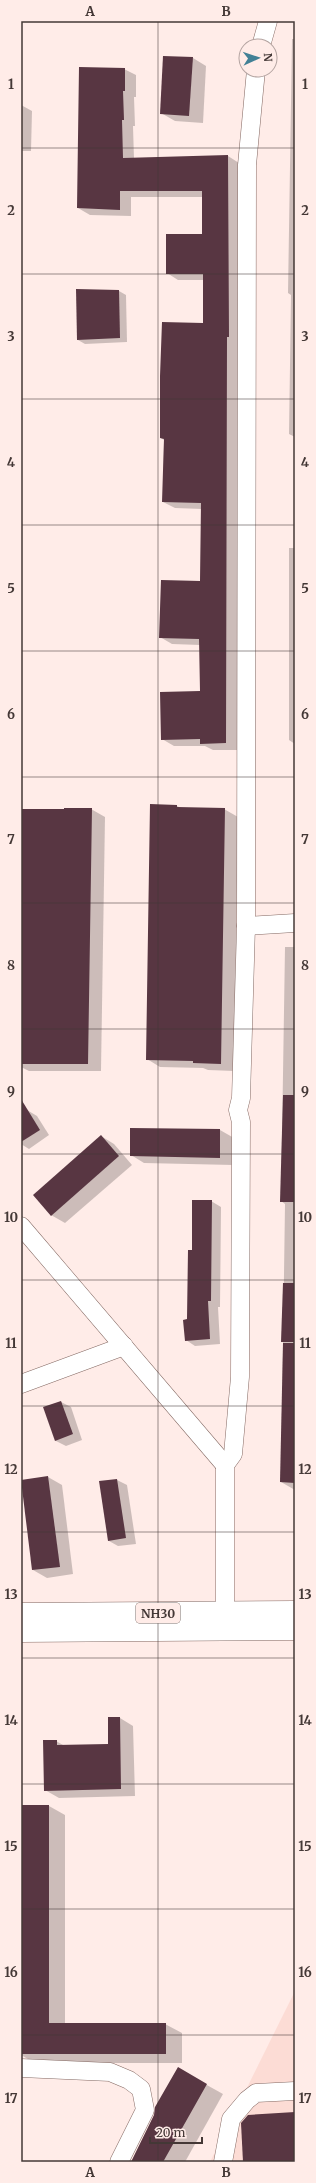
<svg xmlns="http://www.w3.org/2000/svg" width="316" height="2183" viewBox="0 0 316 2183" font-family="Merriweather,serif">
  <rect width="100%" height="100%" fill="#ffece8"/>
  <path fill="#fcdcd5" d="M295,1991V2162H210Z"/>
  <g fill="#0003">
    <path d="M292,39H295V437L289,434L291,295L288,293Z"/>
    <path d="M193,58L206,66L203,123L175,121L161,113Z"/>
    <path d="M124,69L136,75V97H134L135,126H133L134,159L228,156L239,163L237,750H213L205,746H174L162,739L201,692L200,645L172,644L160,637L201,582L202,509L175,508L163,502L164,440L161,438L204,324V280H178L167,273L203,235V197H131V216L90,215L78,208Z"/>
    <path d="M21,105L32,111L31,151H21Z"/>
    <path d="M119,291L126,295L127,342L85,344L78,340Z"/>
    <path d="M289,548H295V744L289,740Z"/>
    <path d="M177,806L181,808L224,809L238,817L234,1071L208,1070L203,1068L160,1067L147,1059Z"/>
    <path d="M91,809L105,817L101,1071H29L21,1067V810Z"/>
    <path d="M285,947H295V1490L281,1482L285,1204L281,1201Z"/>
    <path d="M27,1110L37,1116L49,1135L29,1149L21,1144V1114Z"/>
    <path d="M220,1130L234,1138L233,1165L144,1163L131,1155Z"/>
    <path d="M101,1136L114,1144L132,1165L65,1223L51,1215Z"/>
    <path d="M211,1201L221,1207L220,1307H218L220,1344L195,1346L186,1340L193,1251Z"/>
    <path d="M61,1402L71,1407L82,1440L66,1446L56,1441Z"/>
    <path d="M48,1477L62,1485L73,1574L47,1578L33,1570Z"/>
    <path d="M117,1480L127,1485L136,1544L118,1546L109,1541Z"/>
    <path d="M120,1718L133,1726L135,1796L59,1798L45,1790L56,1741L63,1745H109Z"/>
    <path d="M21,1806H49L65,1815V2024H165L182,2033V2063H35L21,2055Z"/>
    <path d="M178,2069L223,2094L185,2162H132Z"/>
  </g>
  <g fill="#583642">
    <path d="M163,56L193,57L189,116L160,114Z"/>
    <path d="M79,67L125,68V91H123L124,120H122L123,158L228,155L229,337H227L226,743L200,744V739L161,740L160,692L200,691L199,639L159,638L161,580L200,581L201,503L162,502L164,439L160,438V376L162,322L203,323V274H166V234H202V191H120V210L77,208Z"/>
    <path d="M76,289L119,290L120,338L77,340Z"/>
    <path d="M150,804L177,805V807L225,808L221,1064L193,1063V1061L146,1060Z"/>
    <path d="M64,808H92L88,1064H21V809H64Z"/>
    <path d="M283,1095H295V1202H280Z"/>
    <path d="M21,1099L40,1130L21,1142Z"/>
    <path d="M130,1128L220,1129V1158L130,1156Z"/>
    <path d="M101,1135L119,1156L51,1216L33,1195Z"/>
    <path d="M192,1200H212L211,1301H208L210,1339L185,1341L183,1320L187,1319L188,1250H192Z"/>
    <path d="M283,1283H295V1342H281Z"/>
    <path d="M283,1343H295V1483L280,1482Z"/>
    <path d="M61,1401L73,1434L55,1441L43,1407Z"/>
    <path d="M48,1476L60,1567L32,1570L21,1480Z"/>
    <path d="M117,1479L126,1538L108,1541L99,1481Z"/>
    <path d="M108,1717H120L121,1789L44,1791L43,1740H57V1745L108,1744Z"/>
    <path d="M21,1805H49V2023H166V2054H21Z"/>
    <path d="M178,2067L207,2084L163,2162H131L154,2115L155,2107Z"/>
    <path d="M295,2112V2162H243L241,2123L248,2115Z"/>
  </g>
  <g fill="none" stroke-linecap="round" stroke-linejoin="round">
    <defs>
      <g id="minor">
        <path d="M261,46L268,21"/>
        <path d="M246,926L295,923"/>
        <path d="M21,1226L225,1465"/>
        <path d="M21,1384L124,1346"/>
        <path d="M225,1612V1465L233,1454L240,1377L241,1122L238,1110L241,1098L246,926L247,165L256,70"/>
        <path d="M21,2068L110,2072L129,2080L141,2089L145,2110L119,2162"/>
        <path d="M223,2162L231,2119L247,2100L256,2093L295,2091"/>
      </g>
      <g id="highway">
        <path d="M21,1614L295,1612"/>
        <path d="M21,1631L295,1629"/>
      </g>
    </defs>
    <use href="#minor" stroke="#846963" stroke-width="19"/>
    <use href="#highway" stroke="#846963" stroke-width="23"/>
    <use href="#minor" stroke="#fff" stroke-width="18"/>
    <use href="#highway" stroke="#fff" stroke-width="22"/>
  </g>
  <path fill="none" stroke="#443836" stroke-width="1" stroke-opacity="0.55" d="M158,21V2162M21,148H295M21,274H295M21,399H295M21,525H295M21,651H295M21,777H295M21,903H295M21,1029H295M21,1154H295M21,1280H295M21,1406H295M21,1532H295M21,1658H295M21,1784H295M21,1909H295M21,2035H295"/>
  <g text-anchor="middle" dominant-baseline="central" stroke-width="4" stroke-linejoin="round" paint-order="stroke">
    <rect fill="#ffece8" stroke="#7c6e6b" stroke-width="1" x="136" y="1603" width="44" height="20" rx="3"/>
    <g font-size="12" font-weight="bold" fill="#443836">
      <text x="158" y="1613">NH30</text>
    </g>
  </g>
  <rect width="316" height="2183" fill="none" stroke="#ffece8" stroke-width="44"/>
  <g transform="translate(258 58) rotate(87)"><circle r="19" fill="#ffece8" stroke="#b4a4a1"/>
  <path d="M0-3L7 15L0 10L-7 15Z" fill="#428196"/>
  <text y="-6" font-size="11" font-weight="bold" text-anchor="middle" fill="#443836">N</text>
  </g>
  <path d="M150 2137v6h52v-6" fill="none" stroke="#443836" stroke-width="2"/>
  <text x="156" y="2137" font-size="12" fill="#443836" stroke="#ffece8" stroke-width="3" paint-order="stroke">20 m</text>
  <rect x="22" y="22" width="272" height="2139" fill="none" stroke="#443836" stroke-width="1.5"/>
  <g font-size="13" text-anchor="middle" font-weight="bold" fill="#443836">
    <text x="90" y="16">A</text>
    <text x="226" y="16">B</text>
    <text x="11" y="89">1</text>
    <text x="305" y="89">1</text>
    <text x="11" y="215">2</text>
    <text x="305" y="215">2</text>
    <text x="11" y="341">3</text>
    <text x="305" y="341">3</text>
    <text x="11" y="467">4</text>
    <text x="305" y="467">4</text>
    <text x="11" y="593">5</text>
    <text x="305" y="593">5</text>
    <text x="11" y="719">6</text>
    <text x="305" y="719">6</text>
    <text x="11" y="844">7</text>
    <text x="305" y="844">7</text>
    <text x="11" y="970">8</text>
    <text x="305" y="970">8</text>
    <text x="11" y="1096">9</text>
    <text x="305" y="1096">9</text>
    <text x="11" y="1222">10</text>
    <text x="305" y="1222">10</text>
    <text x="11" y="1348">11</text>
    <text x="305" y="1348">11</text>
    <text x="11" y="1474">12</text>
    <text x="305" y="1474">12</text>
    <text x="11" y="1599">13</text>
    <text x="305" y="1599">13</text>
    <text x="11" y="1725">14</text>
    <text x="305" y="1725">14</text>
    <text x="11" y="1851">15</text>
    <text x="305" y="1851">15</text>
    <text x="11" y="1977">16</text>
    <text x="305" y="1977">16</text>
    <text x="11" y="2103">17</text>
    <text x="305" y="2103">17</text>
    <text x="90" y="2177">A</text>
    <text x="226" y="2177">B</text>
  </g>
</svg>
